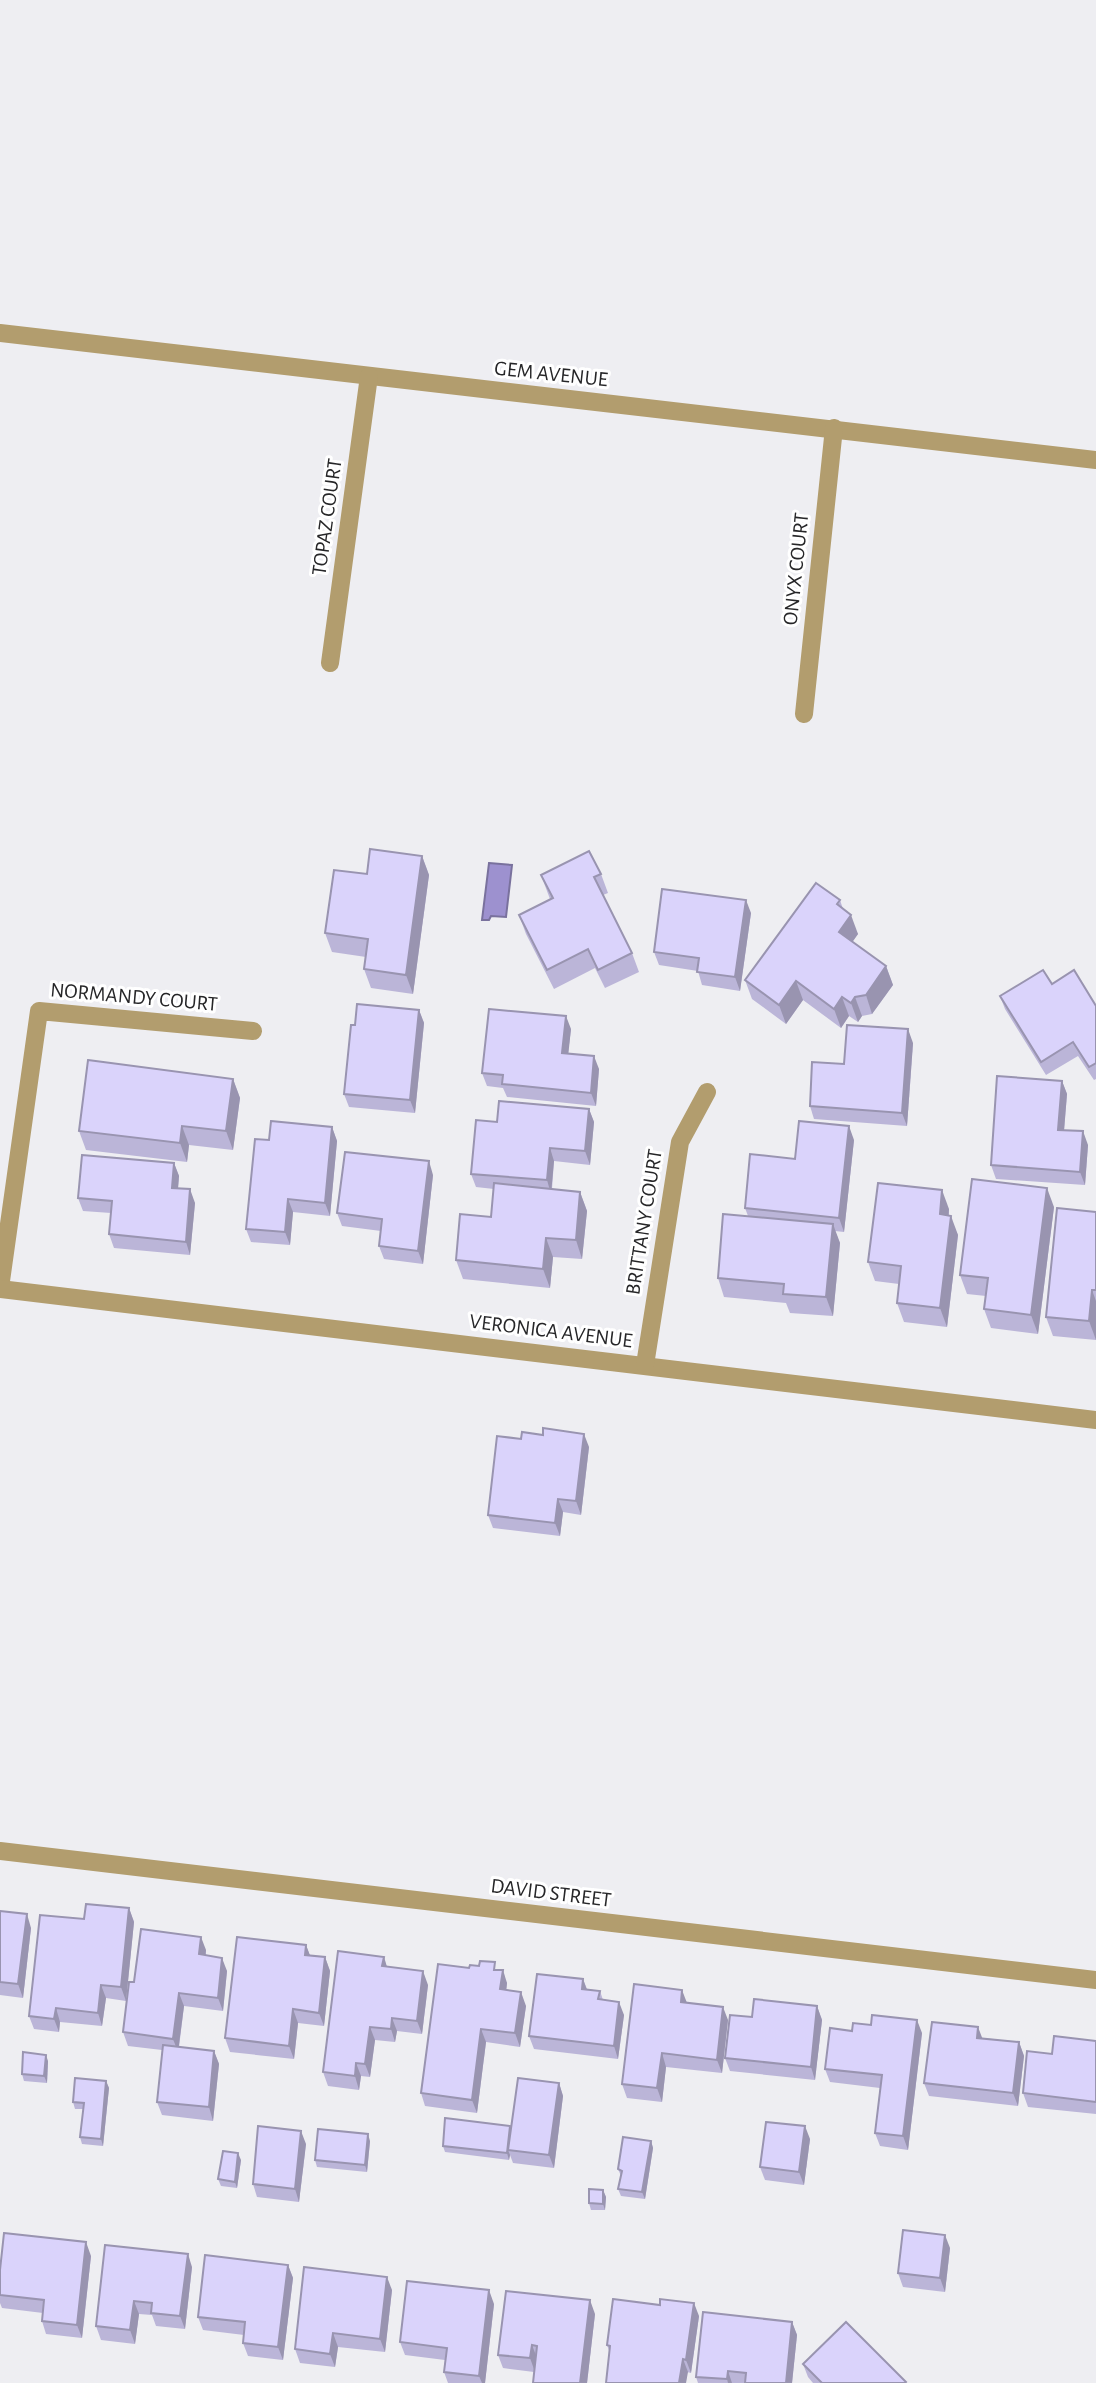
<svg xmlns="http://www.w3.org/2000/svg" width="1096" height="2383" viewBox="0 0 1096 2383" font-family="'Alegreya Sans',sans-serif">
  <rect width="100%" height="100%" fill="#eeeef2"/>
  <path fill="#9d91cf" stroke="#79719d" stroke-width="2" d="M489,863L512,865L506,917L491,916L489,920H482Z"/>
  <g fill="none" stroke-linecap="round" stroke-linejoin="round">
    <g stroke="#b29d6e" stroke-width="18">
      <path d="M0,333L1096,460"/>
      <path d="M330,663L369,376"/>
      <path d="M804,714L834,428"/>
      <path d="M0,1288L39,1011L253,1031"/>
      <path d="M0,1289L1096,1420"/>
      <path d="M645,1365L680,1142L707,1092"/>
      <path d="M0,1851L1096,1980"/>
    </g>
  </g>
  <g fill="#bbb5d8">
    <path d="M422,856L429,875L413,994L371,988L364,969L366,957L332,952L325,933L367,874Z"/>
    <path d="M601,874L608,893L603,895L632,953L639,972L605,988L595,968L554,989L526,934L519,915L550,899L541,875Z"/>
    <path d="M840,900L843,909L858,934L852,942L886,966L893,985L872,1014L862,1016L858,1022L849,1016L841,1028L803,1000L786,1024L752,999L745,980Z"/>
    <path d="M751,913L740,991L702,985L698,971L659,965L654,952Z"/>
    <path d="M1052,984L1096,1006V1079L1094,1080L1078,1056L1046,1075L1005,1009L1000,996Z"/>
    <path d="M419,1010L424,1023L415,1113L349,1107L344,1094L355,1025Z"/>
    <path d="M571,1029L568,1053L599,1069L596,1106L507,1097L503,1088L487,1086L482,1073Z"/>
    <path d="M913,1043L907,1126L814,1119L810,1106L844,1064Z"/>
    <path d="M233,1079L240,1098L233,1150L189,1145L187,1162L86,1150L79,1131Z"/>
    <path d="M1062,1081L1067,1094L1064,1130L1088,1145L1085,1185L996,1179L991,1165Z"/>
    <path d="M589,1109L594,1122L590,1165L554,1161L552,1189L580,1192L587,1211L582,1259L553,1257L550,1288L463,1279L456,1260L491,1217L494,1189L476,1187L471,1174L497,1122Z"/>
    <path d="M332,1127L337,1141L330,1216L293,1212L290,1245L251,1242L246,1229L269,1140Z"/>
    <path d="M854,1140L844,1232L835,1231L840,1243L833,1316L790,1313L786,1303L724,1297L718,1278L748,1216L745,1208L795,1159Z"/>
    <path d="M174,1163L179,1176L178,1188L195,1203L190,1255L114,1248L109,1234L111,1213L83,1211L78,1198Z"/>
    <path d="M433,1175L423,1264L384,1259L379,1246L381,1231L342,1226L337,1213Z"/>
    <path d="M1054,1207L1038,1334L991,1328L984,1309L986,1296L967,1294L960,1275Z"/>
    <path d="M949,1209V1216L958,1235L947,1327L904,1322L897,1303L899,1284L875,1281L868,1262Z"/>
    <path d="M1096,1212V1340L1053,1336L1046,1317Z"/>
    <path d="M589,1447L581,1515L563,1512L560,1536L493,1528L488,1515Z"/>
    <path d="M129,1908L134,1922L126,2001L106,1998L102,2026L60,2022L59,2032L34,2029L29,2016L84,1919Z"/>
    <path d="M0,1911L31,1928L23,1998L0,1995Z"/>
    <path d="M306,1945L310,1956L325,1957L330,1971L324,2026L298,2023L294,2059L230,2052L225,2038Z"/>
    <path d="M206,1950V1955L227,1971L223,2011L184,2006L179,2047L214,2051L219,2064L213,2121L162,2115L157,2102L162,2050L128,2046L123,2032L134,1982Z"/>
    <path d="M387,1967L428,1985L422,2034L397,2031L395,2042L375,2040L370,2077L361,2076L359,2090L328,2086L323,2072Z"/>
    <path d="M498,1970L507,1983L506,1990L526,2006L520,2047L486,2042L477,2113L425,2106L421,2093Z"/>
    <path d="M583,1979L587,1989L600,1991L603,2000L624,2015L618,2059L534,2049L529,2036Z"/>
    <path d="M687,2003L728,2020L722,2073L666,2067L662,2102L627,2098L622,2084Z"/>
    <path d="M817,2006L822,2020L815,2080L730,2071L725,2058Z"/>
    <path d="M922,2033L908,2150L880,2146L875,2133L880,2088L830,2082L825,2069Z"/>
    <path d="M983,2038L1019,2042L1024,2056L1018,2106L929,2096L924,2083Z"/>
    <path d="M1096,2041V2114L1028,2107L1023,2093L1052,2054Z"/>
    <path d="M48,2061L47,2083L24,2081L22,2074Z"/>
    <path d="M106,2081L109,2088L103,2146L82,2144L80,2137L83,2109H75L73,2102Z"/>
    <path d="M559,2083L563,2096L554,2168L513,2163L510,2155L509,2160L445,2152L443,2146L510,2126L511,2128Z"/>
    <path d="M810,2139L804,2185L765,2180L760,2167Z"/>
    <path d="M370,2141L367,2172L317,2167L315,2160Z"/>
    <path d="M651,2141L653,2148L645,2199L621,2196L618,2189L621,2176L618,2169Z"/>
    <path d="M306,2144L299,2202L257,2197L253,2184Z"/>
    <path d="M241,2160L237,2188L221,2186L218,2179Z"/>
    <path d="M603,2190L606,2197L605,2210H591L589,2203Z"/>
    <path d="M105,2245L192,2267L185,2329L156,2326L152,2315L139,2314L135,2344L101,2340L96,2326Z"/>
    <path d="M950,2248L945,2292L903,2287L898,2273Z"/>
    <path d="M91,2256L82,2338L46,2334L42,2321L43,2313L2,2308L0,2303V2270Z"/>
    <path d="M288,2265L293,2278L283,2360L248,2356L243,2343L244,2335L203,2330L198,2317Z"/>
    <path d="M392,2290L385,2352L338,2347L335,2367L300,2363L295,2349Z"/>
    <path d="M494,2304L485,2383H448L444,2372L445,2360L405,2355L400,2342Z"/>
    <path d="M595,2314L587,2383H533L534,2372L503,2368L498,2355Z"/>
    <path d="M699,2316L691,2373L610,2353L607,2345Z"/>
    <path d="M792,2322L797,2335L792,2383H698L696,2377Z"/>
    <path d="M803,2364L906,2383H813L808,2377Z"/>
  </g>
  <g fill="#9994b0">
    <path d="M422,856L429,875L413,994L406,975Z"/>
    <path d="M746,900L751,913L740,991L735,977Z"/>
    <path d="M851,915L858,934L846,951L839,932Z"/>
    <path d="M886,966L893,985L872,1014L866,995Z"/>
    <path d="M796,981L803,1000L786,1024L779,1005Z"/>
    <path d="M842,997L849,1016L841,1028L834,1009Z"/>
    <path d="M855,997L862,1016L858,1022L851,1003Z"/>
    <path d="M419,1010L424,1023L415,1113L410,1100Z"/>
    <path d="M566,1016L571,1029L567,1066L562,1053Z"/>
    <path d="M908,1029L913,1043L907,1126L902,1113Z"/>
    <path d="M594,1056L599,1069L596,1106L591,1093Z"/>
    <path d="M233,1079L240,1098L233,1150L226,1131Z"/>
    <path d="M1062,1081L1067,1094L1063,1143L1058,1130Z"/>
    <path d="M589,1109L594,1122L590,1165L585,1151Z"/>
    <path d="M182,1126L189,1145L187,1162L180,1143Z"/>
    <path d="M849,1126L854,1140L844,1232L839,1218Z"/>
    <path d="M332,1127L337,1141L330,1216L325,1203Z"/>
    <path d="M1083,1131L1088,1145L1085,1185L1080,1172Z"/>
    <path d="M550,1148L554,1161L551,1194L547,1180Z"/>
    <path d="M429,1161L433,1175L423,1264L418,1251Z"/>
    <path d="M174,1163L179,1176L177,1201L172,1188Z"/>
    <path d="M1047,1188L1054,1207L1038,1334L1031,1315Z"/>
    <path d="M190,1189L195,1203L190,1255L186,1242Z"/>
    <path d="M942,1190L949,1209L947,1233L940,1214Z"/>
    <path d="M580,1192L587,1211L582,1259L576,1240Z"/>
    <path d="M288,1199L293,1212L290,1245L285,1232Z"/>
    <path d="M951,1216L958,1235L947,1327L940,1308Z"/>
    <path d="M833,1224L840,1243L833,1316L826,1297Z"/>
    <path d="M546,1238L553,1257L550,1288L543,1269Z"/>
    <path d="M1092,1290L1096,1301V1340L1089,1321Z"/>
    <path d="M584,1434L589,1447L581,1515L576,1501Z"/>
    <path d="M558,1499L563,1512L560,1536L555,1523Z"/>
    <path d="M129,1908L134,1922L126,2001L121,1987Z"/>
    <path d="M27,1914L31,1928L23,1998L18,1984Z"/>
    <path d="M201,1937L206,1950L204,1967L199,1954Z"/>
    <path d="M306,1945L311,1958L305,1955Z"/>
    <path d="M325,1957L330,1971L324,2026L319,2013Z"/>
    <path d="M384,1957L388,1970L382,1966Z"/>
    <path d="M222,1958L227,1971L223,2011L218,1998Z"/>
    <path d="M503,1970L507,1983L505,2003L500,1989Z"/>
    <path d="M423,1971L428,1985L422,2034L417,2021Z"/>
    <path d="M583,1979L588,1993L582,1989Z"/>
    <path d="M101,1985L106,1998L102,2026L98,2013Z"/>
    <path d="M682,1990L687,2003L681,2002Z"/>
    <path d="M521,1992L526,2006L520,2047L515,2033Z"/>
    <path d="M179,1993L184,2006L178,2052L173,2039Z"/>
    <path d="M619,2002L624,2015L618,2059L614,2046Z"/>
    <path d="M817,2006L822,2020L815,2080L811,2067Z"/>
    <path d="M723,2007L728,2020L722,2073L717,2060Z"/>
    <path d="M56,2008L60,2022L59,2032L54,2019Z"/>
    <path d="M293,2009L298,2023L294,2059L289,2046Z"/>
    <path d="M392,2018L397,2031L395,2042L391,2029Z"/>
    <path d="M917,2020L922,2033L908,2150L903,2136Z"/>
    <path d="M370,2027L375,2040L370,2077L365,2064Z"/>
    <path d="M978,2027L983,2040L977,2038Z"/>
    <path d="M481,2029L486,2042L477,2113L472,2100Z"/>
    <path d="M1019,2042L1024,2056L1018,2106L1013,2093Z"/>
    <path d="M214,2051L219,2064L213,2121L209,2107Z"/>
    <path d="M662,2053L666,2067L662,2102L657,2088Z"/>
    <path d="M46,2055L48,2061L47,2083L44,2076Z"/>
    <path d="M356,2063L361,2076L359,2090L355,2076Z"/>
    <path d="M106,2081L109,2088L103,2146L101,2139Z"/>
    <path d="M559,2083L563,2096L554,2168L549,2155Z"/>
    <path d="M510,2126L513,2133L508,2150L510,2155L509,2160L507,2153Z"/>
    <path d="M805,2126L810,2139L804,2185L799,2172Z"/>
    <path d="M301,2131L306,2144L299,2202L295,2189Z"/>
    <path d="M368,2134L370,2141L367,2172L365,2165Z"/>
    <path d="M651,2141L653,2148L645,2199L642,2192Z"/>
    <path d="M238,2153L241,2160L237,2188L235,2182Z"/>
    <path d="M603,2190L606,2197L605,2210L603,2204Z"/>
    <path d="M945,2235L950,2248L945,2292L940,2278Z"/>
    <path d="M86,2242L91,2256L82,2338L77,2325Z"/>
    <path d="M188,2254L192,2267L185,2329L180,2316Z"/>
    <path d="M288,2265L293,2278L283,2360L278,2347Z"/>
    <path d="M387,2277L392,2290L385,2352L380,2339Z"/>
    <path d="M489,2290L494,2304L485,2383H482L479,2376Z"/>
    <path d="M590,2300L595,2314L587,2383H580Z"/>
    <path d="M134,2301L139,2314L135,2344L130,2330Z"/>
    <path d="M694,2303L699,2316L691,2373L686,2360Z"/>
    <path d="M792,2322L797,2335L792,2383H786Z"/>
    <path d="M333,2333L338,2347L335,2367L330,2354Z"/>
    <path d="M532,2345L537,2358L535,2372L530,2358Z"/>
    <path d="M683,2359L688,2372L686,2383H679Z"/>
    <path d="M728,2371L732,2383H728L727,2379Z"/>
  </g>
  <g fill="#dad3fb" stroke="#9994b0" stroke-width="2">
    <path d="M370,849L422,856L406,975L364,969L368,939L325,933L334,870L367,874Z"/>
    <path d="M589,851L601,874L594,877L632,953L598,970L588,949L547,970L519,915L553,898L541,875Z"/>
    <path d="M816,883L840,900L837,904L851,915L839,932L886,966L866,995L855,997L851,1003L842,997L834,1009L796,981L779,1005L745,980Z"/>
    <path d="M662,889L746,900L735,977L697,972L699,958L654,952Z"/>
    <path d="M1043,970L1052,984L1074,970L1096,1006V1063L1089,1067L1073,1042L1041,1062L1000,996Z"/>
    <path d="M357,1004L419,1010L410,1100L344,1094L351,1025H355Z"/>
    <path d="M489,1009L566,1016L562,1053L594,1056L591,1093L502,1084L503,1075L482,1073Z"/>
    <path d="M847,1025L908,1029L902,1113L810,1106L812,1062L844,1064Z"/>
    <path d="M88,1060L233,1079L226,1131L182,1126L180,1143L79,1131Z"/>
    <path d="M997,1076L1062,1081L1058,1130L1083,1131L1080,1172L991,1165Z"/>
    <path d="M499,1101L589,1109L585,1151L550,1148L547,1180L471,1174L476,1120L497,1122Z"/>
    <path d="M271,1121L332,1127L325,1203L288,1199L285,1232L246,1229L255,1139L269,1140Z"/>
    <path d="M799,1121L849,1126L839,1218L745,1208L750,1154L795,1159Z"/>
    <path d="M345,1152L429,1161L418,1251L379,1246L382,1219L337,1213Z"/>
    <path d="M82,1155L174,1163L172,1188L190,1189L186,1242L109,1234L112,1201L78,1198Z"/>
    <path d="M972,1179L1047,1188L1031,1315L984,1309L988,1278L960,1275Z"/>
    <path d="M494,1183L580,1192L576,1240L546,1238L543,1269L456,1260L460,1214L491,1217Z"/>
    <path d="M878,1183L942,1190L940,1214L951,1216L940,1308L897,1303L901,1266L868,1262Z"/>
    <path d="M1057,1208L1096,1212V1290H1092L1089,1321L1046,1317Z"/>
    <path d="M723,1214L833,1224L826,1297L783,1294L784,1284L718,1278Z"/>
    <path d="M543,1428L584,1434L576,1501L558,1499L555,1523L488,1515L497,1436L521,1439L522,1432L543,1435Z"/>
    <path d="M86,1904L129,1908L121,1987L101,1985L98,2013L56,2008L54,2019L29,2016L40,1915L84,1919Z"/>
    <path d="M0,1911L27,1914L18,1984L0,1982Z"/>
    <path d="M141,1929L201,1937L199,1954L222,1958L218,1998L179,1993L173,2039L123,2032L129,1982H134Z"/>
    <path d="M237,1937L306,1945L305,1955L325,1957L319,2013L293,2009L289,2046L225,2038Z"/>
    <path d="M338,1951L384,1957L382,1966L423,1971L417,2021L392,2018L391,2029L370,2027L365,2064L356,2063L355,2076L323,2072Z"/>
    <path d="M480,1961L495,1962L494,1970H503L500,1989L521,1992L515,2033L481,2029L472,2100L421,2093L438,1964L469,1968L470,1965L479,1966Z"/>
    <path d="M537,1974L583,1979L582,1989L600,1991L598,1999L619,2002L614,2046L529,2036Z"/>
    <path d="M634,1984L682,1990L681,2002L723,2007L717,2060L662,2053L657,2088L622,2084Z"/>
    <path d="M754,1999L817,2006L811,2067L725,2058L730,2015L752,2017Z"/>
    <path d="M872,2015L917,2020L903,2136L875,2133L882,2075L825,2069L830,2028L852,2031L853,2023L871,2025Z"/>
    <path d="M932,2022L978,2027L977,2038L1019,2042L1013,2093L924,2083Z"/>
    <path d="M1054,2036L1096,2041V2102L1023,2093L1027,2051L1052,2054Z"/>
    <path d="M163,2045L214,2051L209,2107L157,2102Z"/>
    <path d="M23,2052L46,2055L44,2076L22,2074Z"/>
    <path d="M75,2078L106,2081L101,2139L80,2137L84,2103L73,2102Z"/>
    <path d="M518,2078L559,2083L549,2155L508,2150Z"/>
    <path d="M445,2118L510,2126L507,2153L443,2146Z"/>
    <path d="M766,2122L805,2126L799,2172L760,2167Z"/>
    <path d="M258,2126L301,2131L295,2189L253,2184Z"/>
    <path d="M318,2129L368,2134L365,2165L315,2160Z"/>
    <path d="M623,2137L651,2141L642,2192L618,2189L622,2171L618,2169Z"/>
    <path d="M223,2151L238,2153L235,2182L218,2179Z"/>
    <path d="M589,2189L603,2190V2204L589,2203Z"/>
    <path d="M903,2230L945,2235L940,2278L898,2273Z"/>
    <path d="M4,2233L86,2242L77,2325L42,2321L44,2300L0,2295V2270Z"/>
    <path d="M105,2245L188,2254L180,2316L151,2313L152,2303L134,2301L130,2330L96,2326Z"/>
    <path d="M205,2255L288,2265L278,2347L243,2343L245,2322L198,2317Z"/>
    <path d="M304,2267L387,2277L380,2339L333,2333L330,2354L295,2349Z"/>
    <path d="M407,2281L489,2290L479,2376L444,2372L447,2348L400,2342Z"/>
    <path d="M506,2291L590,2300L580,2383H533L537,2346L532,2345L530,2358L498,2355Z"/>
    <path d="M613,2299L660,2305V2299L694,2303L686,2360L683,2359L679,2383H606L610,2346L607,2345Z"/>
    <path d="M703,2312L792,2322L786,2383H745L746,2373L728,2371L727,2379L696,2377Z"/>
    <path d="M846,2322L906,2382L905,2383H822L803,2364Z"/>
  </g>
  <g text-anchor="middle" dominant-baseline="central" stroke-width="6" stroke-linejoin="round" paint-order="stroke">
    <g font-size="21" fill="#262628" stroke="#fff">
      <text transform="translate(551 374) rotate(6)">GEM AVENUE</text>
      <text transform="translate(327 517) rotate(-82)">TOPAZ COURT</text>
      <text transform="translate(796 569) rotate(-84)">ONYX COURT</text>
      <text transform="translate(134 997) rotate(5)">NORMANDY COURT</text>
      <text transform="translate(644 1222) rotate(-81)">BRITTANY COURT</text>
      <text transform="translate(551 1331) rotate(7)">VERONICA AVENUE</text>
      <text transform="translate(551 1893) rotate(7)">DAVID STREET</text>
    </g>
  </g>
</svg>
